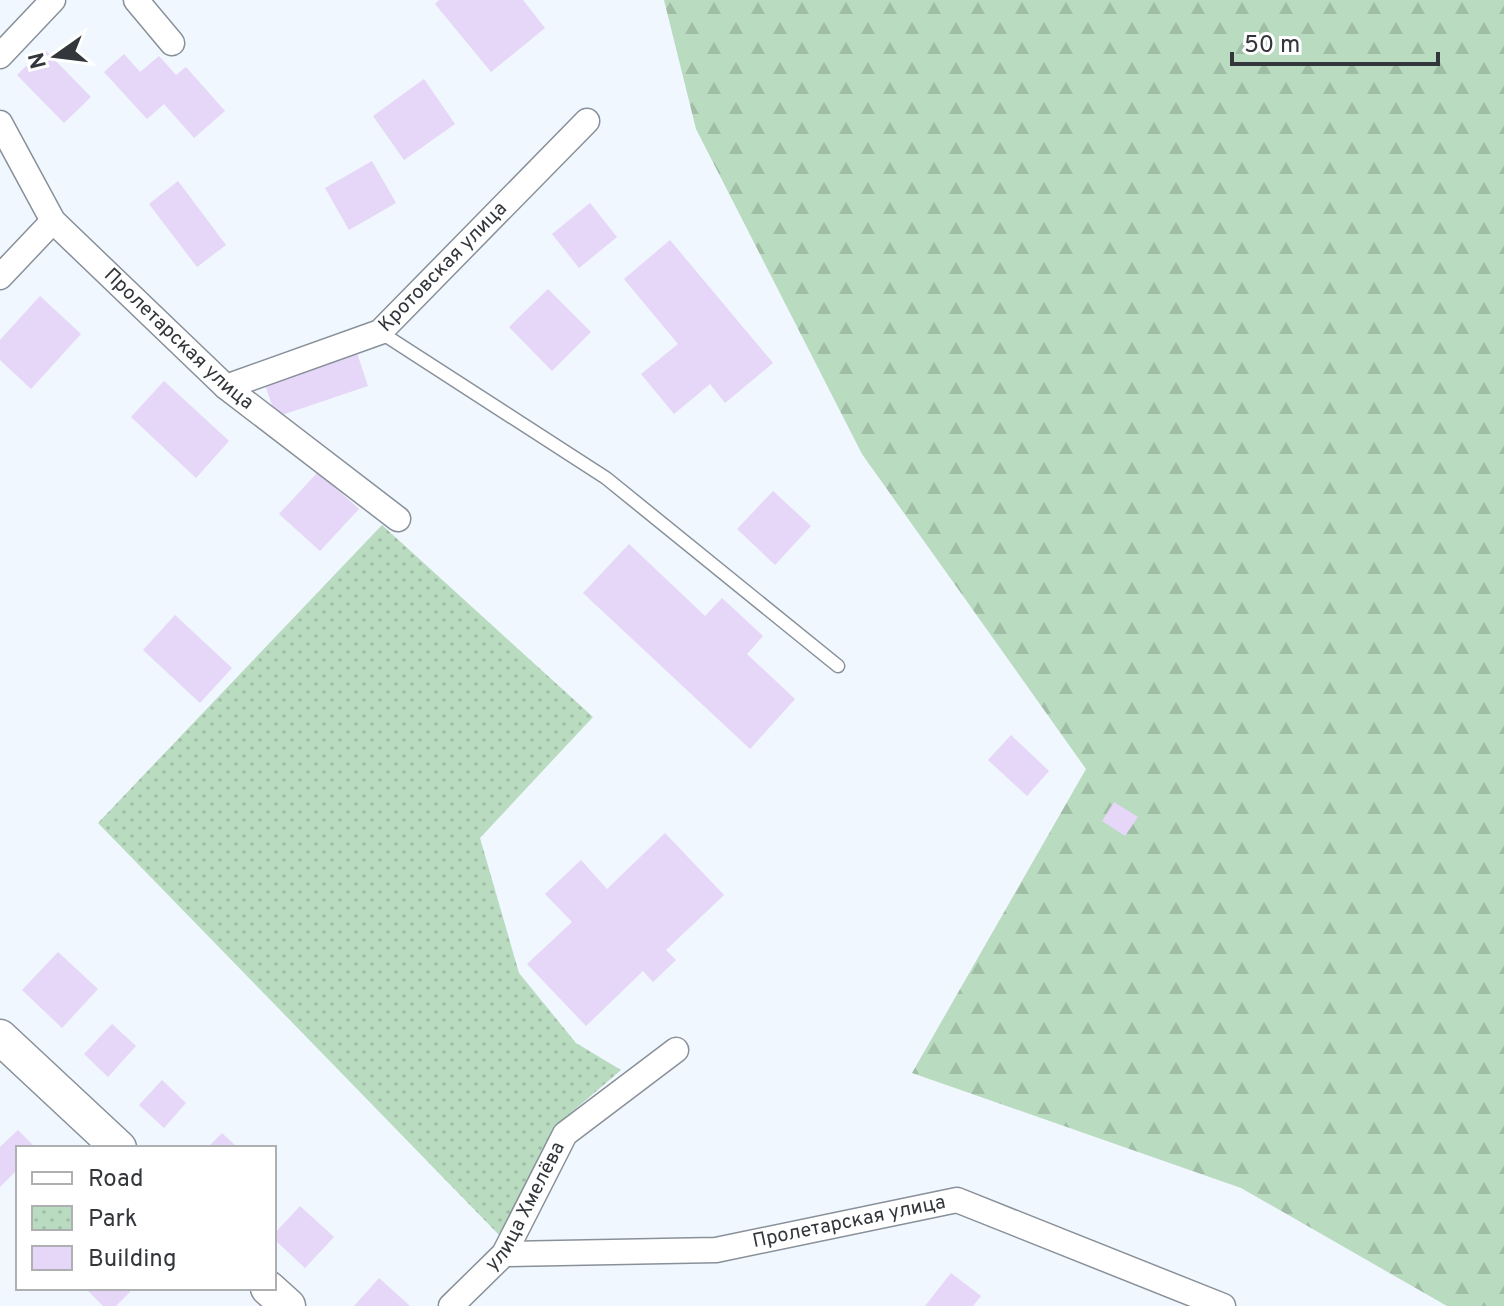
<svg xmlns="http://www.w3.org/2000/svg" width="1504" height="1306" viewBox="0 0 1504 1306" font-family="Overpass,sans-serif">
  <defs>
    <pattern id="forest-firs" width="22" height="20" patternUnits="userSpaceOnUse" patternTransform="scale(2)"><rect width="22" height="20" fill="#b9dbc0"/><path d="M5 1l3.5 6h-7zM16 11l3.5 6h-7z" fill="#a0bda6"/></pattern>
    <pattern id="park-dots" width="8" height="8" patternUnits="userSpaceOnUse" patternTransform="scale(2)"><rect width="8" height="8" fill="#b9dbc0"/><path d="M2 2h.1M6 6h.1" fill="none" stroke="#a0bda6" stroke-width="1.8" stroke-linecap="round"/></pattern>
  </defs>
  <rect width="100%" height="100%" fill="#f0f7fe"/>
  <path fill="url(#forest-firs)" d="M664,0H1504V1306H1447L1241,1188L912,1073L1086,769L862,454L696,129Z"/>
  <path fill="url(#park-dots)" d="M382,525L593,717L480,838L519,973L576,1043L621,1070L558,1124L503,1239L98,823Z"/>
  <g fill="#e6d6f7">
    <path d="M439,0H523L545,28L491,72L435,4Z"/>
    <path d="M44,49L91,97L64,123L17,75Z"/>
    <path d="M124,54L140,72L159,56L176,75L186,67L225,111L194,138L164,104L147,119L104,72Z"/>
    <path d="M424,79L455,124L404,160L373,116Z"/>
    <path d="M372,161L396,203L349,230L325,188Z"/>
    <path d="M178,181L226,245L197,267L149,204Z"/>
    <path d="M590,203L617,237L579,268L552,234Z"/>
    <path d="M670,240L773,363L725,403L710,384L674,414L641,374L678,344L624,279Z"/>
    <path d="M548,289L591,332L552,371L509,327Z"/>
    <path d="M40,296L81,334L31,389L0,360V340Z"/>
    <path d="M357,353L368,386L276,417L265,385Z"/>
    <path d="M164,381L229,441L196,478L131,417Z"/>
    <path d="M318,472L359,509L320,551L279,514Z"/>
    <path d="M773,491L811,526L775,565L737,529Z"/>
    <path d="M629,544L705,616L722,598L763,636L747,654L795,699L750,749L583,593Z"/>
    <path d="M175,615L232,668L200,703L143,650Z"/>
    <path d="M1011,735L1049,771L1027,796L988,760Z"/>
    <path d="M1114,802L1138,817L1125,836L1102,821Z"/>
    <path d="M665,833L724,895L666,950L676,960L653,982L643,971L586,1026L527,964L572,922L545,894L581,860L607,889Z"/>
    <path d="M58,952L98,989L62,1028L22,990Z"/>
    <path d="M112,1024L136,1046L108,1077L84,1054Z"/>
    <path d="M162,1080L186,1103L164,1128L139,1105Z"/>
    <path d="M18,1130L36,1148H18V1169L0,1187V1147Z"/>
    <path d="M222,1133L238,1148H207Z"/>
    <path d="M300,1206L334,1237L305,1268L274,1239V1234Z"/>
    <path d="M951,1273L981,1296L973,1306H925Z"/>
    <path d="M379,1278L410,1306H354Z"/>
    <path d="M85,1288H134L116,1306H103Z"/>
  </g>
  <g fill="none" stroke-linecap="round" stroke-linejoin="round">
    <defs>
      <path id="service" d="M380,332L606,478L838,666"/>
      <g id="minor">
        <path d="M136,0L172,43"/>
        <path d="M0,56L53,0"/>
        <path id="s1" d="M0,123L53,221L226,387L398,519"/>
        <path d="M0,277L53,221"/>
        <path id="s2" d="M226,387L380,332L587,121"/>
        <path id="s3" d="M504,1254L716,1250L957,1200L1223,1306"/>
        <path id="s4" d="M451,1306L504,1254L565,1134L676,1050"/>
      </g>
      <g id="secondary">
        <path d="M0,1037L119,1148"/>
        <path d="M268,1288L288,1306"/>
      </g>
    </defs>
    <use href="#service" stroke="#889099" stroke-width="15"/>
    <use href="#minor" stroke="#889099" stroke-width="27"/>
    <use href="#secondary" stroke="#889099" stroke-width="37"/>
    <use href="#service" stroke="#fff" stroke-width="12"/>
    <use href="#minor" stroke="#fff" stroke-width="24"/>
    <use href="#secondary" stroke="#fff" stroke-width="34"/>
  </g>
  <g text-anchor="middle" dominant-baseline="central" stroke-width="8" stroke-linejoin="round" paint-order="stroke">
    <g font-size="20" fill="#33363a" stroke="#fff">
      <text stroke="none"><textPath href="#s2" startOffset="254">Кротовская улица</textPath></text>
      <text stroke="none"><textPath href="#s1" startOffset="284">Пролетарская улица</textPath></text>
      <text stroke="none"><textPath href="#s4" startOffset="126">улица Хмелёва</textPath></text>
      <text stroke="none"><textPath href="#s3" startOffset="348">Пролетарская улица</textPath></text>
    </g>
  </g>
  <rect x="16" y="1146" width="260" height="144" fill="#ffffff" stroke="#adafb0" stroke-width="2"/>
  <rect x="32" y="1172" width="40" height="12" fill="#ffffff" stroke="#adafb0" stroke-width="2"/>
  <text x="88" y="1186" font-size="24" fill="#33363a">Road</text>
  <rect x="32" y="1206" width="40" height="24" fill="url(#park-dots)" stroke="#adafb0" stroke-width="2"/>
  <text x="88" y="1226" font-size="24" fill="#33363a">Park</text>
  <rect x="32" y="1246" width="40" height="24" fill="#e6d6f7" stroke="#adafb0" stroke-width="2"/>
  <text x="88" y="1266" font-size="24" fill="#33363a">Building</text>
  <g transform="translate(56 56) rotate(256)" stroke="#ffffff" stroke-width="6" paint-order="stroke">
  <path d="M0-6L14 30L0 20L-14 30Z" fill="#33363a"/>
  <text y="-12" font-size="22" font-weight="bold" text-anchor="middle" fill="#33363a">N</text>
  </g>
  <path d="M1232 52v12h206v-12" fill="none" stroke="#33363a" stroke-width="4"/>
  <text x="1244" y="52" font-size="24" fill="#33363a" stroke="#ffffff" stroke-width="6" paint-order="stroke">50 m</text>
</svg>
